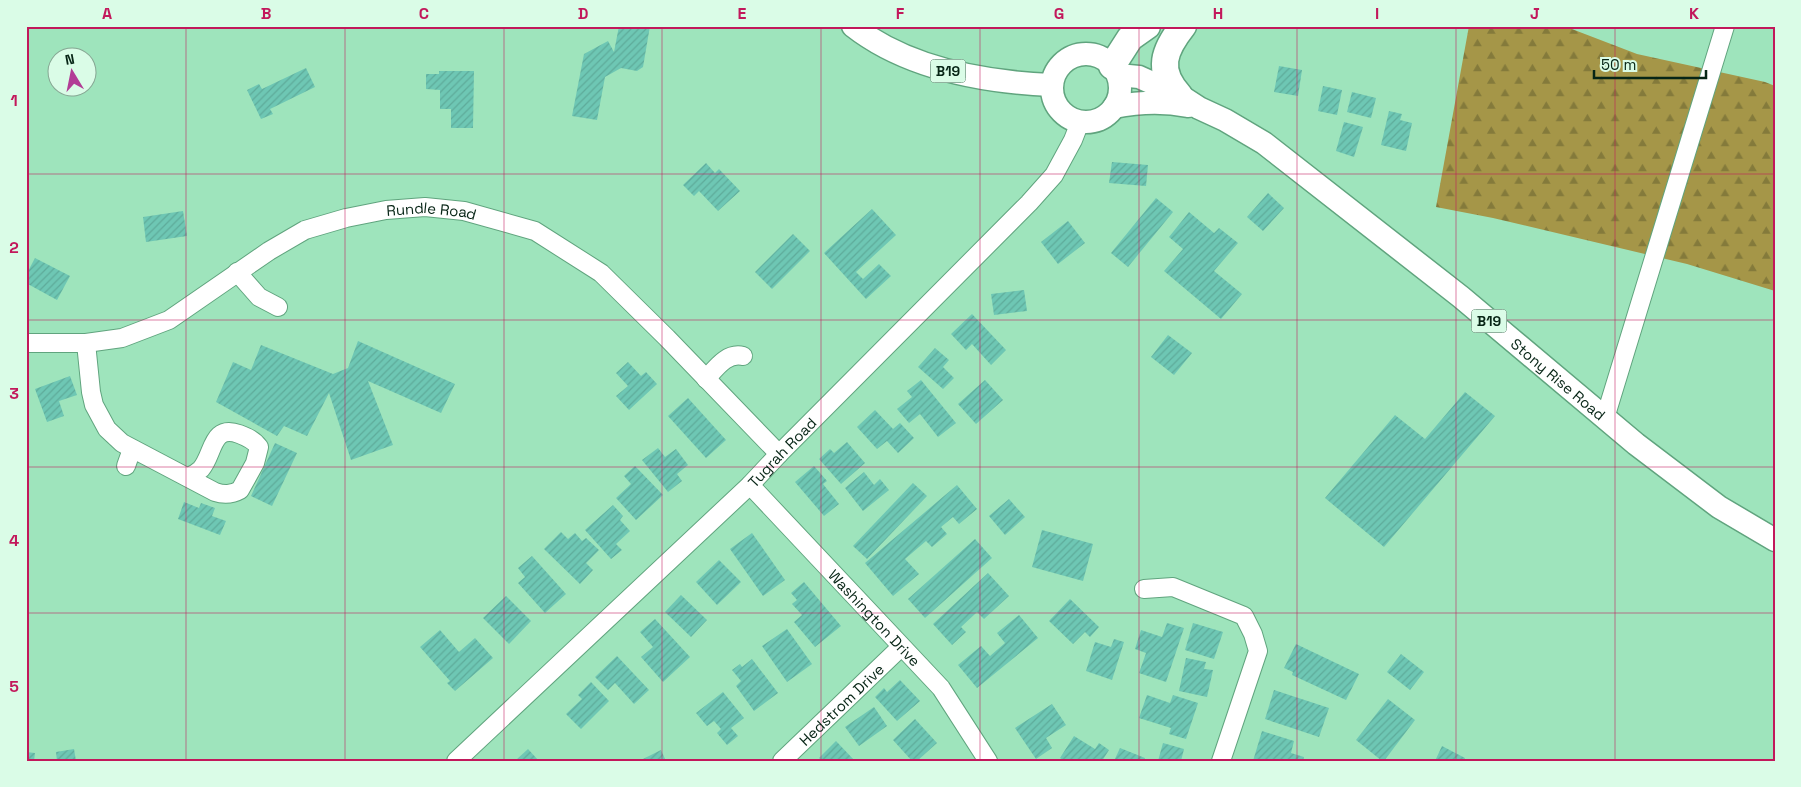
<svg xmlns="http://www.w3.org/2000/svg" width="1801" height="787" viewBox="0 0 1801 787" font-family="'Space Grotesk',sans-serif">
  <defs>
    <pattern id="forest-firs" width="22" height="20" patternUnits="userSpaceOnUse" patternTransform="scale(1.25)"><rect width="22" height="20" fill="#a59648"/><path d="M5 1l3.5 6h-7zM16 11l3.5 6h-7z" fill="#847a3b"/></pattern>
    <pattern id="building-hatch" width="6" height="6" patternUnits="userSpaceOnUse" patternTransform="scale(1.25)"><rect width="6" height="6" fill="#6ec7b4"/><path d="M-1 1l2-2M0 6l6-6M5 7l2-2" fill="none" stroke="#5eab9a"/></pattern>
  </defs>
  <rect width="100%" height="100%" fill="#9ee4bc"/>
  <path fill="url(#forest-firs)" d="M1469,26H1564L1637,54L1765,82L1775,86V291L1687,264L1493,218L1436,207Z"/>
  <g fill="url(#building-hatch)">
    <path d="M619,26H650L643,67L637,71L621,68L605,77L597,120L572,116L584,54L608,41L614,52Z"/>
    <path d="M1279,66L1302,70L1298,96L1274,92Z"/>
    <path d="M306,68L315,87L270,109L273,114L261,119L247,90L259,84L262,89Z"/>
    <path d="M439,71H474L473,128H451V109H440V90L426,89V74H439Z"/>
    <path d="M1323,86L1342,90L1337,115L1318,111Z"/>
    <path d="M1352,92L1376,98L1371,118L1347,112Z"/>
    <path d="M1389,111L1402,114L1400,120L1412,123L1406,151L1381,145Z"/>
    <path d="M1344,122L1363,127L1354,157L1336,151Z"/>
    <path d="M1112,162L1148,165L1146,186L1109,183Z"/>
    <path d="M706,163L715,173L719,169L740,191L718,211L699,191L694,196L683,185Z"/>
    <path d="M1268,193L1284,208L1263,231L1247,217Z"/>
    <path d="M1156,198L1173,212L1128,267L1111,253Z"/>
    <path d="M872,209L896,235L856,272L863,279L879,264L891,276L866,299L824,253Z"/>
    <path d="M183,211L187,236L146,242L143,217Z"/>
    <path d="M1189,212L1214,233L1219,228L1238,243L1214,271L1242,294L1221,319L1164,271L1183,249L1169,237Z"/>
    <path d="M1068,221L1085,243L1058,264L1041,242Z"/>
    <path d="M793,234L810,251L772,289L755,272Z"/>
    <path d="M35,258L70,276L57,300L26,283V275Z"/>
    <path d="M1024,290L1027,311L994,315L991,294Z"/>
    <path d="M972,314L1006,350L991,365L972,344L966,350L951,334Z"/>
    <path d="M1168,335L1192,353L1174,375L1151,357Z"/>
    <path d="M358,341L455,384L441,413L368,381L393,445L351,460L329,393L307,436L284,426L277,436L216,402L233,362L251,370L261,345L333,374L348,368Z"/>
    <path d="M935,348L949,360L943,367L954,378L943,389L918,367Z"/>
    <path d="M628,362L641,376L646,372L657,384L629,410L616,396L628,386L616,373Z"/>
    <path d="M70,376L77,395L59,401L64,416L47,422L35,389Z"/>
    <path d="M921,380L956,423L938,437L920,414L909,423L897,409L912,397L907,391Z"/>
    <path d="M985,380L1003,400L976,424L958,404Z"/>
    <path d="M1465,392L1495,416L1384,547L1325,498L1395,415L1425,439Z"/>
    <path d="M688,398L726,440L706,458L668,416Z"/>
    <path d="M875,410L893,429L900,423L914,438L898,453L887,441L877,449L857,427Z"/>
    <path d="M847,442L865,463L841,484L819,459L830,449L834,453Z"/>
    <path d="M275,443L297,453L272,506L251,496Z"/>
    <path d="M658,448L665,457L676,449L688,465L677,474L682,481L668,492L642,460Z"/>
    <path d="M635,466L663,495L636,520L616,498L631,484L624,476Z"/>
    <path d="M814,466L827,481L823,484L839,504L824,516L795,482Z"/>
    <path d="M864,472L874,485L880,479L889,490L863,511L845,488Z"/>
    <path d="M913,483L927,496L867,559L853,546Z"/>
    <path d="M957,485L977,509L959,524L953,517L941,527L947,534L932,547L926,541L905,559L919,574L893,596L865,563Z"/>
    <path d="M1009,499L1025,517L1005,535L989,516Z"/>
    <path d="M184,502L199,508L201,503L215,508L212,516L226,521L220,535L178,519Z"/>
    <path d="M613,505L623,516L620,520L630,531L616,544L622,550L611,559L585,530Z"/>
    <path d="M1042,530L1093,544L1083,581L1032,567Z"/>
    <path d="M561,532L568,539L575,533L582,541L586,538L599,550L586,563L593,570L580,584L544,549Z"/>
    <path d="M752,533L785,580L763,596L730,549Z"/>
    <path d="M975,539L992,558L925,618L908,599Z"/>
    <path d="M532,556L566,594L545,613L518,583L525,577L518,568Z"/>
    <path d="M719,560L741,582L717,605L696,582Z"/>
    <path d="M988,573L1009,596L984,619L977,612L961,627L966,632L952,645L933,624Z"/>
    <path d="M804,582L841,626L815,647L794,622L802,615L792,604L797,600L791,593Z"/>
    <path d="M681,595L707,620L691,637L665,612Z"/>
    <path d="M506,596L531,621L509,644L483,618Z"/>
    <path d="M1070,599L1099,627L1090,637L1085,632L1073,644L1049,621Z"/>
    <path d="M1019,615L1038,638L977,688L958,665L981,646L990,656L1005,643L997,633Z"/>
    <path d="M655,619L690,657L663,682L641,657L653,647L640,632Z"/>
    <path d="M1167,623L1184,628L1166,682L1139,673L1146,653L1135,649L1141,630L1162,637Z"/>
    <path d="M1193,623L1223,632L1214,659L1185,650Z"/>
    <path d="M787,629L812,664L787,682L762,646Z"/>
    <path d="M440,630L459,652L475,638L493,658L455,691L447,683L450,681L420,647Z"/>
    <path d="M1114,639L1124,642L1112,680L1086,671L1095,642L1111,647Z"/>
    <path d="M1296,644L1359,674L1346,700L1292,675L1293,672L1284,668Z"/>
    <path d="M1401,654L1424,672L1410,690L1387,672Z"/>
    <path d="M617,656L649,690L634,704L615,683L608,690L595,677Z"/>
    <path d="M1186,658L1206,662L1204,669L1213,670L1207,697L1179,691Z"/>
    <path d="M752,659L778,693L754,711L736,686L741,681L732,670L740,664L742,667Z"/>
    <path d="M900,680L920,701L897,721L875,697L884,688L887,692Z"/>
    <path d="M591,682L609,701L581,729L566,714L582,699L578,695Z"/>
    <path d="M1274,690L1329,708L1319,737L1265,719Z"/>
    <path d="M723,692L744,718L731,728L738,736L727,745L717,733L721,729L714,721L707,726L696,713Z"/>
    <path d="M1147,695L1170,703L1173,695L1198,703L1186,739L1169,734L1171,728L1139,718Z"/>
    <path d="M1388,699L1415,720L1384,761H1382L1356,740Z"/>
    <path d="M1052,704L1066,725L1046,738L1052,748L1036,759L1015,728Z"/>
    <path d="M874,707L887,726L859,746L845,727Z"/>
    <path d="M915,719L937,743L917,761H912L893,740Z"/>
    <path d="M1262,731L1294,741L1291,753L1304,757L1303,761H1253Z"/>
    <path d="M1074,736L1095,749L1099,743L1109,750L1102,761H1064L1060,758Z"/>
    <path d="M836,741L855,761H822L819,758Z"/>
    <path d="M1163,743L1184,749L1181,761H1158Z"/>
    <path d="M1442,746L1465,758L1464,761H1435Z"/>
    <path d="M1120,748L1145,758L1144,761H1114Z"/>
    <path d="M74,749L76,761H57L56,752Z"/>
    <path d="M528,749L539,761H515Z"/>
    <path d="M661,750L666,761H639Z"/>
    <path d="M26,752L35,753L34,761H26Z"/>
  </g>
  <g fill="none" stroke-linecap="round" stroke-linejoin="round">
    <defs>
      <g id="minor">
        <path d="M237,272L259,297L278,307"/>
        <path id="s1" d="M26,343H86L122,338L169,320L269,251L305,230L346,218L386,210L425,207L464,211L535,231L601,273L667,338L779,454"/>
        <path d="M86,343L91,392L94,405L107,429L122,443L215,492C224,495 231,495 240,490L255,463L259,447C254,440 247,437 239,434C211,424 214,454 201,469C198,472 193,475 188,477"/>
        <path d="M706,379C716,368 727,352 743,356"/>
        <path d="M1605,418L1725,26"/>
        <path d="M126,466L132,449"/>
        <path id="s2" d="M750,485L941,688L988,761"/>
        <path d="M1144,589L1173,587L1244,616L1253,634L1258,651L1221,761"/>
        <path id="s3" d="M456,761L750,485L779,454L1029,203L1054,175L1073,140L1080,122"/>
        <path id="s4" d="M782,761L901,647"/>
      </g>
      <g id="major">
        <path d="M853,26C908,69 983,82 1051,85"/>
        <circle cx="1086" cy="88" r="34"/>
        <path id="s5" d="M1118,75L1139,77L1179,95L1199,108L1225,120L1264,143L1461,297L1636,444L1719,507L1775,540"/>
        <path d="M1114,107C1139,102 1163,101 1188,106"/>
      </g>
      <g id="highway">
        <path d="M1112,66L1130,38L1147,26"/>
        <path d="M1179,95C1156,70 1164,50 1183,26"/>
      </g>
    </defs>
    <use href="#minor" stroke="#60a47e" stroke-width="20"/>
    <use href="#major" stroke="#60a47e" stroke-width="25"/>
    <use href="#highway" stroke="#60a47e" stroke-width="29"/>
    <use href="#minor" stroke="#fff" stroke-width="18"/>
    <use href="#major" stroke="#fff" stroke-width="22"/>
    <use href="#highway" stroke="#fff" stroke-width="26"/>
  </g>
  <path fill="none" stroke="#c2185b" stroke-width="1" stroke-opacity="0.55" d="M186,26V761M345,26V761M504,26V761M662,26V761M821,26V761M980,26V761M1139,26V761M1297,26V761M1456,26V761M1615,26V761M26,174H1775M26,320H1775M26,467H1775M26,613H1775"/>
  <g text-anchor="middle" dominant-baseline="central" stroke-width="4.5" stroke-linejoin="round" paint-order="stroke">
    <g fill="#dafce7" stroke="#466655" stroke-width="1">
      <rect x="930.5" y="59.5" width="35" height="23" rx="4"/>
      <rect x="1471.5" y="309.5" width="35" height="23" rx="4"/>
    </g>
    <g font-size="14" font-weight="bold" fill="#072516">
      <text x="948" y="71">B19</text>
      <text x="1489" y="321">B19</text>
    </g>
    <g font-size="15" fill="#072516" stroke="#dafce7">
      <text stroke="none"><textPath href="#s1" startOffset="439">Rundle Road</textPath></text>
      <text stroke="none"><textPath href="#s5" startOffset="540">Stony Rise Road</textPath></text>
      <text stroke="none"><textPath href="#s3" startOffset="449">Tugrah Road</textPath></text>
      <text stroke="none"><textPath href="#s2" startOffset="182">Washington Drive</textPath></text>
      <text stroke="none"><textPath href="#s4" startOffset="82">Hedstrom Drive</textPath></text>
    </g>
  </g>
  <rect width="1801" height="787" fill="none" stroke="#dafce7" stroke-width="55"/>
  <g transform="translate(72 72) rotate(350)"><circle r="24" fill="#dafce7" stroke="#86a693"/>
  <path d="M0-4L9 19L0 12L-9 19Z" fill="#b23d96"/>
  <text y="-8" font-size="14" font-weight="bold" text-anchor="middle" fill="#072516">N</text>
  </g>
  <path d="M1594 70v8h112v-8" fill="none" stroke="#072516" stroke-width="2.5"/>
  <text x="1601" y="70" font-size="15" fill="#072516" stroke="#dafce7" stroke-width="4" paint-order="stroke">50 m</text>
  <rect x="28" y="28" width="1746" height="732" fill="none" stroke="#c2185b" stroke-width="2"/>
  <g font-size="16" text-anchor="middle" font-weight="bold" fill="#c2185b">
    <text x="107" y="19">A</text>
    <text x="266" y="19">B</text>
    <text x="424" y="19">C</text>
    <text x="583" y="19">D</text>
    <text x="742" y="19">E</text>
    <text x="900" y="19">F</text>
    <text x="1059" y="19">G</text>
    <text x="1218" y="19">H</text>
    <text x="1377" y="19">I</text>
    <text x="1535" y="19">J</text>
    <text x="1694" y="19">K</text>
    <text x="14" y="106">1</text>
    <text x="14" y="253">2</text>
    <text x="14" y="399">3</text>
    <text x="14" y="546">4</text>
    <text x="14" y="692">5</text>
  </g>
</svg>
